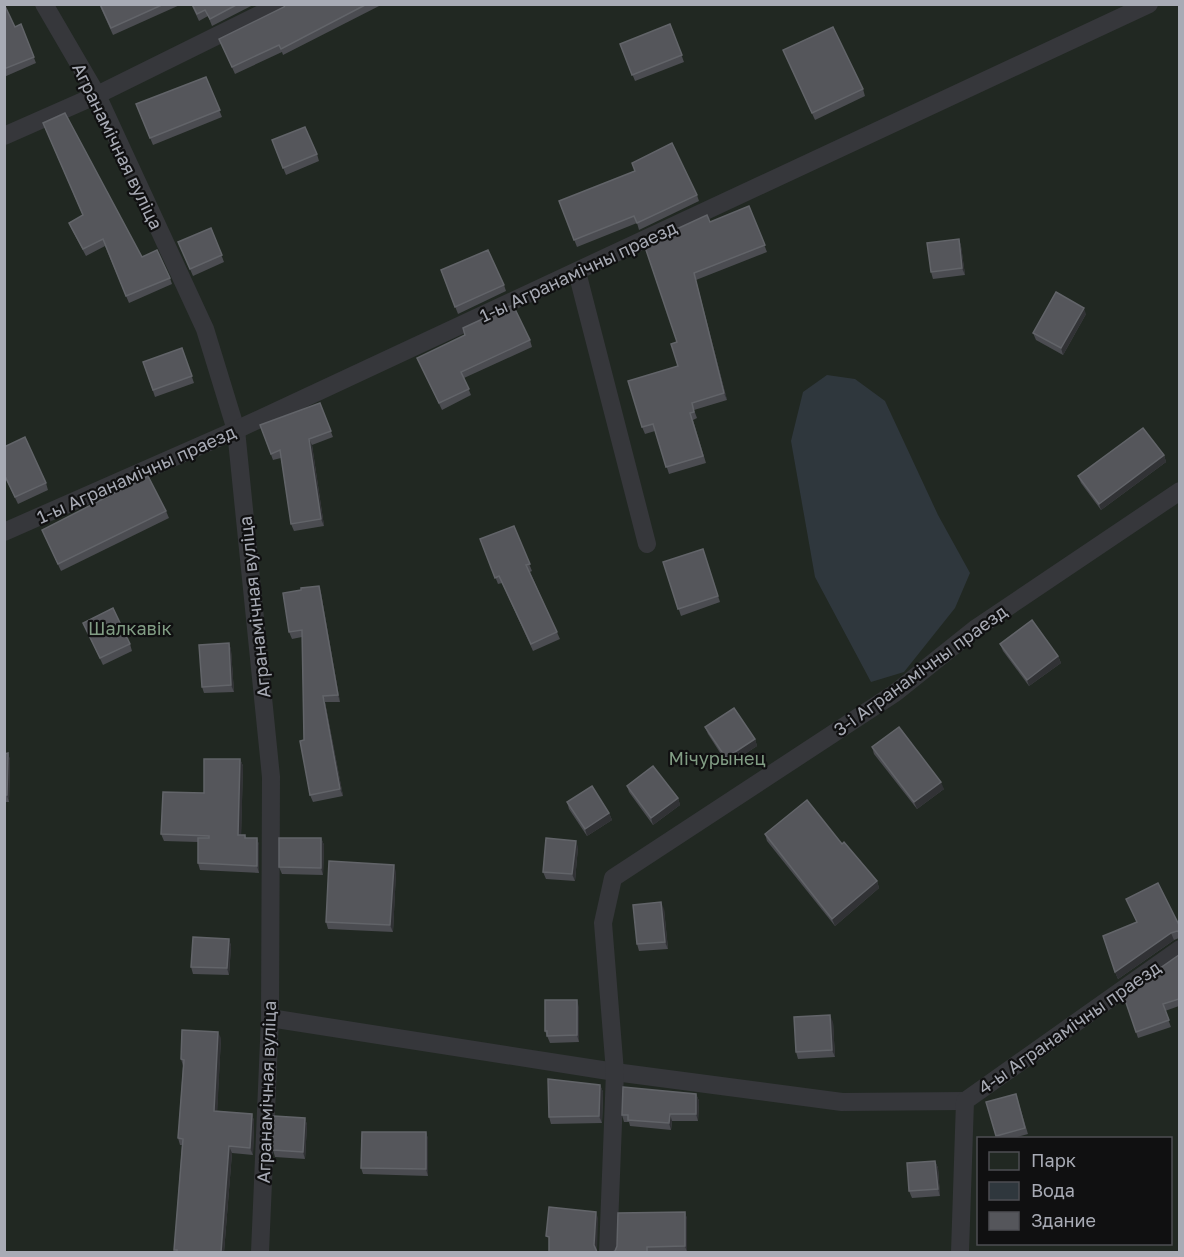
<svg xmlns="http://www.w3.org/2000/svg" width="1184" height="1257" viewBox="0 0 1184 1257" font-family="'Golos Text',sans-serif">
  <rect width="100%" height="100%" fill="#151516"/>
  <path fill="#212822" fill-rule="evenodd" d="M5,5H1179V1252H5ZM978,1138H1170V1244H978Z"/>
  <path fill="#2f373d" d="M827,375L855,379L885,401L938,515L970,573L955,608L904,672L871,682L815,577L791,441L803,392Z"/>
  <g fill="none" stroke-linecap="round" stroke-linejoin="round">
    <g stroke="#36373b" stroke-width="18">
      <path d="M44,4L97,95L205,329L236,430L271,777L270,1018L260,1252"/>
      <path d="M4,136L97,95L281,4"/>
      <path d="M577,272L647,544"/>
      <path d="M4,532L236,430L1149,4"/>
      <path d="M270,1018L615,1072L842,1102L965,1101"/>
      <path d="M608,1252L615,1072L603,923L613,878L895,693L975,629L1180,491"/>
      <path d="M960,1252L965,1101L1180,949"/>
    </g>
  </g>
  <g fill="#4b4c51">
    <path d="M4,4L15,27L21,24L36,63L4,77Z"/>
    <path d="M99,4H182L113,35Z"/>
    <path d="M191,4H255L212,26L208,16L199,21Z"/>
    <path d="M286,4H383L283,55L282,52L235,74L219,39L284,7Z"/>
    <path d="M670,24L684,62L635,81L620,44Z"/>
    <path d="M783,50L863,89L865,96L815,120Z"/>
    <path d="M206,77L222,117L153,145L136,104Z"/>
    <path d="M43,123L142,257L170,278L172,284L129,303L105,246L86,256L72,230L69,223L83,216Z"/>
    <path d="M272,140L317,154L319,161L286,175Z"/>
    <path d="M632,163L697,195L699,201L639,230L637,223L577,247L559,201L635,171Z"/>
    <path d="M749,206L767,252L696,280L727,400L694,410L697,418L693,420L706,463L669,474L655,431L645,434L642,427L678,366L677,342L644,244L710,222Z"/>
    <path d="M211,228L224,262L193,276L178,242Z"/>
    <path d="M959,239L961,246L965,275L933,279L931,272Z"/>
    <path d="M441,270L504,285L506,291L458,314Z"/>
    <path d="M1086,314L1063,355L1036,340L1033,333Z"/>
    <path d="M530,340L532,347L464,378L471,395L442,410L417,358Z"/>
    <path d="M182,348L194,383L155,397L143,362Z"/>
    <path d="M320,403L333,437L312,445L324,526L294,531L291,524L281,458L273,460L260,425Z"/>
    <path d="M4,447L46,483L48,490L18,504L4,475Z"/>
    <path d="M1164,455L1166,462L1101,510L1081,483L1078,476Z"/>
    <path d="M166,511L169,518L61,571L42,530Z"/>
    <path d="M514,526L532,571L530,572L560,639L533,651L502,583L498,584L480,539Z"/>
    <path d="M703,549L720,602L681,616L663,562Z"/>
    <path d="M319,586L321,593L340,702H325L343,796L313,802L310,795L304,740L302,637L292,639L289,632Z"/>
    <path d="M83,623L130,644L132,651L103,665Z"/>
    <path d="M229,643L231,650L234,692L204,693L202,687Z"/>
    <path d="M1000,644L1058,656L1061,663L1029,686L1003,651Z"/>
    <path d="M705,727L755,739L757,746L728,765L708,734Z"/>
    <path d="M872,747L944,789L917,809L874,754Z"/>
    <path d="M8,753L10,760L9,802H4V754Z"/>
    <path d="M240,759L243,766L241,835H245L246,838H257L259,845V873L200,870L198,863V842L164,841L161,834Z"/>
    <path d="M627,786L678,798L680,805L653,825L629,792Z"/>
    <path d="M567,802L609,813L612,820L587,836L569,809Z"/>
    <path d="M765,834L842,844L877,881L879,888L835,926L767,841Z"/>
    <path d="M321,838L324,845L323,875L282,874L279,867Z"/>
    <path d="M578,847L575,881L546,879L543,872Z"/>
    <path d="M396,872L393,932L328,929L326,922Z"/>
    <path d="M1126,899L1179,925V938L1174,940L1118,979L1115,972L1137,922Z"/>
    <path d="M664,909L668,949L639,951L637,944Z"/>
    <path d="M229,939L231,946L229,975L193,974L191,967Z"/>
    <path d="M1179,955V1006L1165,1011L1171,1027L1138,1038L1123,994Z"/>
    <path d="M579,1007V1042L550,1043L545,1031Z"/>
    <path d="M833,1022L835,1057L798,1059L796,1052Z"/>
    <path d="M221,1038L217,1111L252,1114L254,1121L253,1155L232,1153L224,1252H175L174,1250L182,1145H180L178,1138L183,1066L181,1059Z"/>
    <path d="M600,1085L603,1092L602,1123L551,1124L549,1117Z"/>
    <path d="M696,1094L699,1101L698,1121H672L671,1130L630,1126L629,1122H624L622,1115Z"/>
    <path d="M1016,1094L1028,1134L1013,1138H997L986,1102Z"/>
    <path d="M305,1118L307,1125L305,1159L275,1157L273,1150Z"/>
    <path d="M426,1132L428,1139V1176L363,1174L361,1168Z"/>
    <path d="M935,1161L938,1168L940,1196L912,1198L909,1191Z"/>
    <path d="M685,1212L687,1219V1252H613Z"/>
  </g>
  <g fill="#313235">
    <path d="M959,239L961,246L965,275L962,268Z"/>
    <path d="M694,273L696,280L727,400L724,393Z"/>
    <path d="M1084,308L1086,314L1063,355L1061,348Z"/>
    <path d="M309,439L312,445L324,526L321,519Z"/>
    <path d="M1164,455L1166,462L1101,510L1099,504Z"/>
    <path d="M319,586L321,593L340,702L338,695Z"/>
    <path d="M229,643L231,650L234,692L231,685Z"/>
    <path d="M1058,656L1061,663L1029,686L1027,680Z"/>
    <path d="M323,696L325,702L343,796L340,789Z"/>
    <path d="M755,739L757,746L728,765L726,758Z"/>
    <path d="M8,753L10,760L9,802L7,795Z"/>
    <path d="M240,759L243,766L241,842L238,835Z"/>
    <path d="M941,782L944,789L917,809L914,802Z"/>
    <path d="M678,798L680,805L653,825L651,818Z"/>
    <path d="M609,813L612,820L587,836L585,829Z"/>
    <path d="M257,838L259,845V873L257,866Z"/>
    <path d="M321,838L324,845L323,875L321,868Z"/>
    <path d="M576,841L578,847L575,881L572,874Z"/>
    <path d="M394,865L396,872L393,932L390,925Z"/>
    <path d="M877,881L879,888L835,926L832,919Z"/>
    <path d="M661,902L664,909L668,949L665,942Z"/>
    <path d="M1171,933L1174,940L1118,979L1115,972Z"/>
    <path d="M229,939L231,946L229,975L227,968Z"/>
    <path d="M577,1000L579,1007V1042L577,1035Z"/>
    <path d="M830,1015L833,1022L835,1057L832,1050Z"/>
    <path d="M218,1032L221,1038L217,1118L214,1111Z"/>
    <path d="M600,1085L603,1092L602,1123L599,1116Z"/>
    <path d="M696,1094L699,1101L698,1121L696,1114Z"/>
    <path d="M252,1114L254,1121L253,1155L250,1148Z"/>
    <path d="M670,1114L672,1121L671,1130L669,1123Z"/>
    <path d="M305,1118L307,1125L305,1159L303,1152Z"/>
    <path d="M426,1132L428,1139V1176L426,1169Z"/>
    <path d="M229,1146L232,1153L224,1252H221Z"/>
    <path d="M935,1161L938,1168L940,1196L938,1189Z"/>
    <path d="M596,1212L598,1218L597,1252L594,1245Z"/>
    <path d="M685,1212L687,1219V1252L685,1246Z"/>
  </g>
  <g fill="#55565b" stroke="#626469" stroke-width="1.5">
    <path d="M4,4L15,27L21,24L34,57L4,69Z"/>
    <path d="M100,4H164L111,28Z"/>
    <path d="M192,4H238L210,19L205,10L197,14Z"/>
    <path d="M286,4H367L281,49L279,45L232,67L219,39L284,7Z"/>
    <path d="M670,24L682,55L632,75L620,44Z"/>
    <path d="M833,27L863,89L812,113L783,50Z"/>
    <path d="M206,77L220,110L150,138L136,104Z"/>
    <path d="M65,113L142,257L157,250L170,278L126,296L103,239L83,249L69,223L83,215L43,123Z"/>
    <path d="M305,127L317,154L283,168L272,140Z"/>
    <path d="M672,143L697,195L637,223L634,216L574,240L559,201L635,171L632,163Z"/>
    <path d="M749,206L765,245L694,273L724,393L692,403L694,412L690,413L703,456L666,467L653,424L642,427L628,381L678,366L671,344L677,342L644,244L707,215L710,222Z"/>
    <path d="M211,228L222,255L190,269L178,242Z"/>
    <path d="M959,239L962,268L931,272L927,243Z"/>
    <path d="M488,250L504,285L455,307L441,270Z"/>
    <path d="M1056,292L1084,308L1061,348L1033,333Z"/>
    <path d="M513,305L530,340L461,372L469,389L439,403L417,358L465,335L463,328Z"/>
    <path d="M182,348L192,376L153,390L143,362Z"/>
    <path d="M320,403L331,431L309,439L321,519L291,524L280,450L271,454L260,425Z"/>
    <path d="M1143,428L1164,455L1099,504L1078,476Z"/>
    <path d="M25,437L46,483L15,497L4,474V447Z"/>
    <path d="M148,476L166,511L58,564L42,530Z"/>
    <path d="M514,526L530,564L526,565L557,632L531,644L499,576L495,578L480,539Z"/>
    <path d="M703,549L718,596L678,609L663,562Z"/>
    <path d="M319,586L338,695L323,696L340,789L310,795L300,741L304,740L302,630L289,632L283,593L301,590V588Z"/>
    <path d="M113,608L130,644L100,658L83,623Z"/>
    <path d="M1032,620L1058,656L1027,680L1000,644Z"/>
    <path d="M229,643L231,685L202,687L199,645Z"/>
    <path d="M734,708L755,739L726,758L705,727Z"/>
    <path d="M899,727L941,782L914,802L872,747Z"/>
    <path d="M8,753L7,795H4V754Z"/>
    <path d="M204,759H240L238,835H245V838H257V866L198,863V838H209V836L161,834L163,792L204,793Z"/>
    <path d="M653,766L678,798L651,818L627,786Z"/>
    <path d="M592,786L609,813L585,829L567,802Z"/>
    <path d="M807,800L842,844L844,842L877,881L832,919L765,834Z"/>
    <path d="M279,838H321V868L279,867Z"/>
    <path d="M546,838L576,841L572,874L543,872Z"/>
    <path d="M329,861L394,865L390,925L326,922Z"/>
    <path d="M1158,883L1179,925V932L1177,931L1171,933L1115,972L1103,936L1137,922L1126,899Z"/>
    <path d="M661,902L665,942L637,944L633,905Z"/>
    <path d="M193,937L229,939L227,968L191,967Z"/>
    <path d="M1179,955V999L1163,1004L1169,1020L1136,1032L1123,994Z"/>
    <path d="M545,1000H577V1035L547,1036V1031H545Z"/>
    <path d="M830,1015L832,1050L796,1052L794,1017Z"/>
    <path d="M182,1030L218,1032L214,1111L252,1114L250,1148L229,1146L221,1252H177V1250H174L183,1139L178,1138L184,1060L181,1059Z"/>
    <path d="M548,1079L600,1085L599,1116L549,1117Z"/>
    <path d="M623,1087L696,1094V1114H670L669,1123L628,1120V1115H622Z"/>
    <path d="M1016,1094L1025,1128L996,1136L986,1102Z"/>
    <path d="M274,1116L305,1118L303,1152L273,1150Z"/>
    <path d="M362,1132H426V1169L361,1168Z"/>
    <path d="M935,1161L938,1189L909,1191L907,1163Z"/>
    <path d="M549,1207L596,1212L594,1245L597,1252H549V1237L546,1236Z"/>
    <path d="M685,1212V1246L647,1247V1252H613L615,1251L617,1246L618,1213Z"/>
  </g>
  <g text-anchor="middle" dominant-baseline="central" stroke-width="4.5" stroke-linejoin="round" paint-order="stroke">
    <g font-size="18" fill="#a8abb5" stroke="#101011">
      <text transform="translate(118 146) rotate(64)">Агранамічная вуліца</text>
      <text transform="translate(578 271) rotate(-25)">1-ы Агранамічны праезд</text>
      <text transform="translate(136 474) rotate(-24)">1-ы Агранамічны праезд</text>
      <text transform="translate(254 607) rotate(-96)">Агранамічная вуліца</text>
      <text transform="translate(920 670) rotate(-36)">3-і Агранамічны праезд</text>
      <text transform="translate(1069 1027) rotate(-35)">4-ы Агранамічны праезд</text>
      <text transform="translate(266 1092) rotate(-88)">Агранамічная вуліца</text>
    </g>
    <g font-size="18" fill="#819d84" stroke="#101011">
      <text x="130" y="628">Шалкавік</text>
      <text x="717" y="758">Мічурынец</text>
    </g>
  </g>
  <rect width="1184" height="1257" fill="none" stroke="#a8abb5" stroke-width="12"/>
  <rect x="977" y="1137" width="195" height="108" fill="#101011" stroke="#4d4e53" stroke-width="1.5"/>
  <rect x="989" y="1152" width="30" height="18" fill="#212822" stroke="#4d4e53" stroke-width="1.5"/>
  <text x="1031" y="1167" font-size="18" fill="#a8abb5">Парк</text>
  <rect x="989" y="1182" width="30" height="18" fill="#2f373d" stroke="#4d4e53" stroke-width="1.5"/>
  <text x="1031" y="1197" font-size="18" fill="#a8abb5">Вода</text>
  <rect x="989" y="1212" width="30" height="18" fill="#55565b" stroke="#4d4e53" stroke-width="1.5"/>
  <text x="1031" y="1227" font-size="18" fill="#a8abb5">Здание</text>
</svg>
